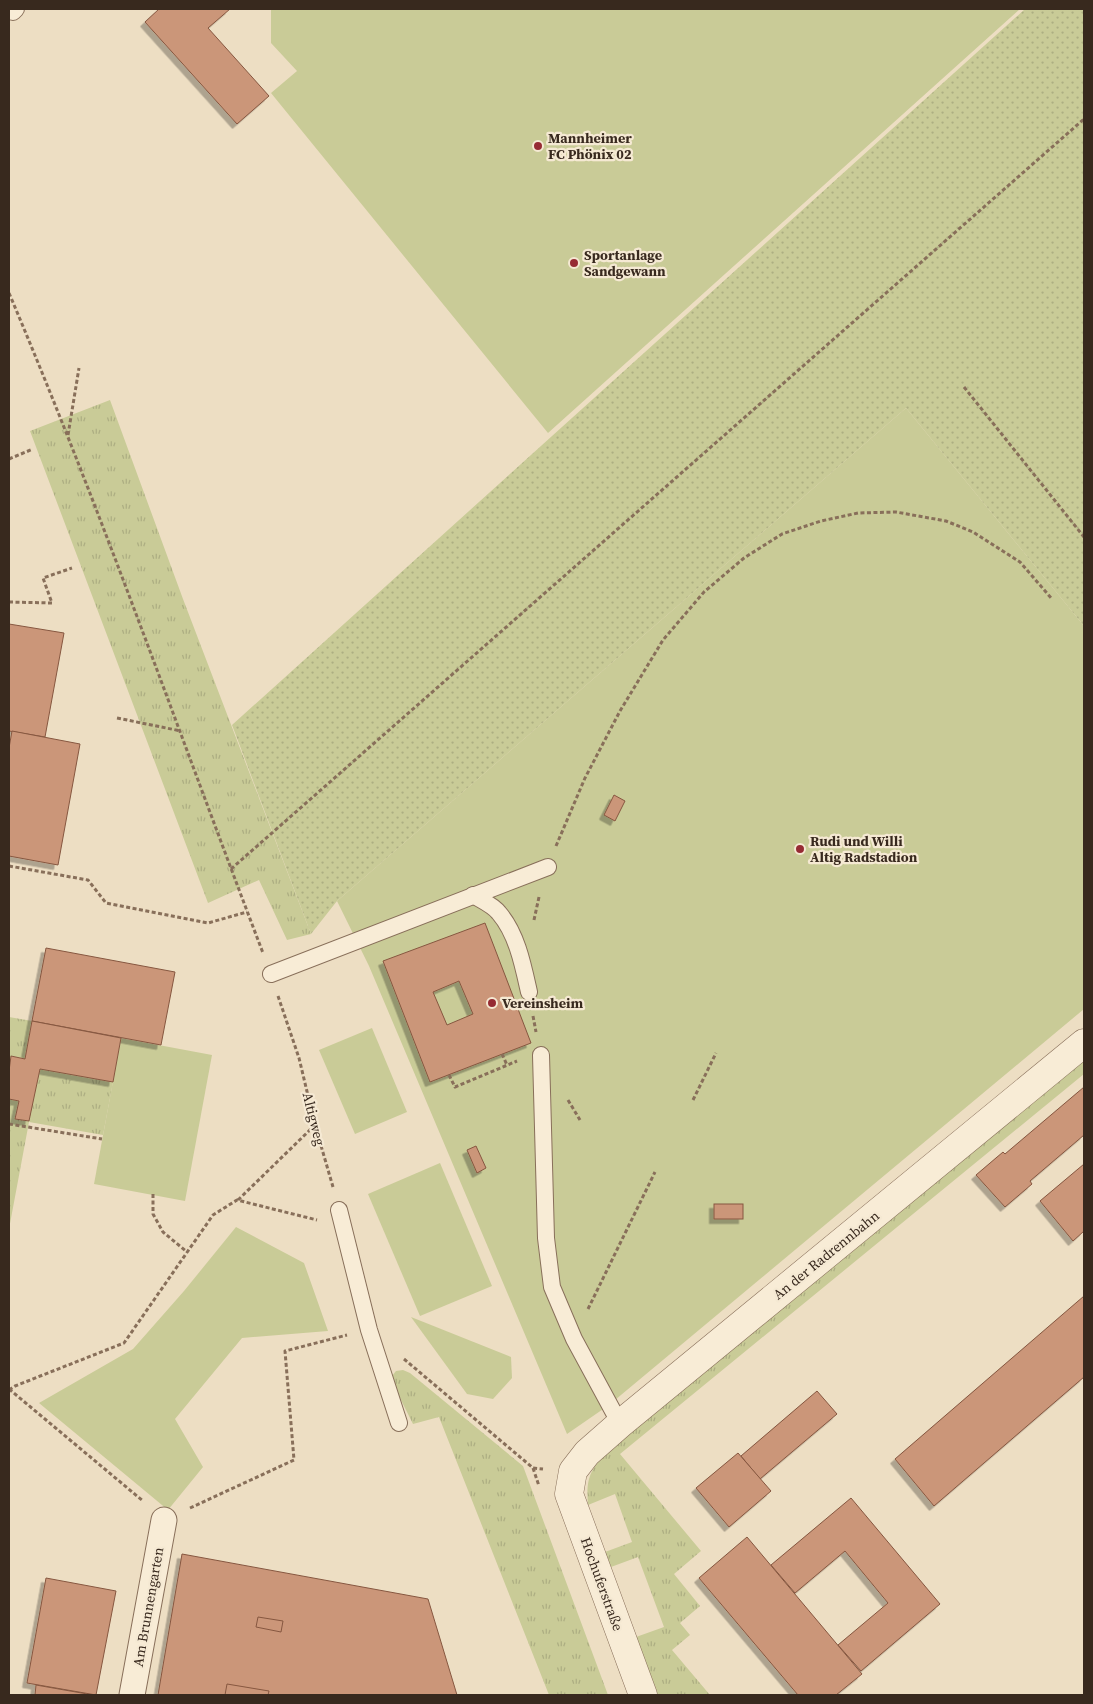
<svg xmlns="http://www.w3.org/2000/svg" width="1093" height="1704" viewBox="0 0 1093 1704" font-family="'Source Serif 4',serif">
  <defs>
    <pattern id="grass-tufts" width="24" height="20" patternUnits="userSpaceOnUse" patternTransform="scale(1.25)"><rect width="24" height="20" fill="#c9cb97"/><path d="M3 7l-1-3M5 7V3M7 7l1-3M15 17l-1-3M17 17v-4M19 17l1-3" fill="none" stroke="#adae82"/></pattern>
    <pattern id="garden-dots" width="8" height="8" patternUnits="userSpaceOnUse" patternTransform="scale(1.25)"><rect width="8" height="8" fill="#c9cb97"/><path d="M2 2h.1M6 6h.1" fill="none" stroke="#adae82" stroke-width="1.8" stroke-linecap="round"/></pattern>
    <filter id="shadow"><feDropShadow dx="-4.5" dy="4.5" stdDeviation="0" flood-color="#0004"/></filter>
  </defs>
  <rect width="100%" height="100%" fill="#eddec3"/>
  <g fill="url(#grass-tufts)">
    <path d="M110,400L183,599L311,934L287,940L259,880L208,903L30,431Z"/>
    <path d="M9,1017L32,1021L25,1059L12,1056L9,1071Z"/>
    <path d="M1084,1060V1074L620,1454L701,1551L674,1574L700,1606L680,1623L690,1635L672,1650L710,1695H658L636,1637L664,1627L638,1557L611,1567L605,1552L632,1542L615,1494L588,1505C586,1480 589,1471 606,1453Z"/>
    <path d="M40,1069L113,1082L103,1135L29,1122L9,1229V1099L19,1101L15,1119L28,1121Z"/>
    <path d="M403,1370L410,1373L523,1466L608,1695H549L439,1417L413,1424L393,1384L392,1376L396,1371Z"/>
  </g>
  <g fill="#c9cb97">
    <path d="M271,9H1020L548,433L271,93L297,71L271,43Z"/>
    <path d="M906,408L1084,626V1009L609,1405L567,1434L369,966L337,901Z"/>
    <path d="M372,1028L407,1112L355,1134L319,1050Z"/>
    <path d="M121,1038L212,1055L185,1201L94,1184Z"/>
    <path d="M440,1163L492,1286L420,1316L368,1194Z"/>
    <path d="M236,1227L304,1263L328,1331L242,1338L175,1419L203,1467L168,1510L39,1403L133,1349L184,1291Z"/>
    <path d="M411,1317L511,1357L512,1378L493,1399L467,1394Z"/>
  </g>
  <path fill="url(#garden-dots)" d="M1025,9H1084V626L906,408L337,901L311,934L232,725Z"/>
  <g fill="#cb9679" stroke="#865740" fill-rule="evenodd" filter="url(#shadow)">
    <path d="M159,9H230L208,28L269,96L237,124L145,22Z"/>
    <path d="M9,624L64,633L45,737L9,731Z"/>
    <path d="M12,731L80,744L58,865L9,856V748Z"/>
    <path d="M614,795L625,801L615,821L604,815Z"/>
    <path d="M485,923L531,1043L430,1082L383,961ZM459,981L473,1014L447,1025L433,992Z"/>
    <path d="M46,948L175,972L161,1045L32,1021Z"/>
    <path d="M32,1021L121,1038L113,1082L40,1069L29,1121L15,1119L19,1101L9,1099V1071L11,1056L25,1059Z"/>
    <path d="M1084,1087V1135L1030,1181L1032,1184L1005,1207L976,1175L1003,1152L1005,1154Z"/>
    <path d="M476,1146L486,1168L477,1173L467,1150Z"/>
    <path d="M1084,1164V1231L1073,1241L1040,1201Z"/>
    <rect x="714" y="1204" width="29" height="15"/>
    <path d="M1084,1296V1377L934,1506L895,1459Z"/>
    <path d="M817,1391L837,1414L760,1479L741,1456Z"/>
    <path d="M738,1453L771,1491L729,1527L696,1488Z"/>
    <path d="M851,1498L940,1604L861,1671L838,1645L888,1603L845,1551L795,1593L771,1565Z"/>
    <path d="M747,1537L862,1674L836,1695H798L699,1578Z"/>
    <path d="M182,1554L428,1599L457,1695H158Z"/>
    <path d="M46,1578L116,1591L96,1695L27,1683Z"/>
    <path d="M258,1617L283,1621L281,1632L256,1627Z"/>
    <path d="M227,1684L269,1691L268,1695H225Z"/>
    <path d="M36,1685L93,1695H35Z"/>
  </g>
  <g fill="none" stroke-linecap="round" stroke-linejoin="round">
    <defs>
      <g id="service">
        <path d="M13,12L16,9"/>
        <path d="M473,895C481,900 493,905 499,913C517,934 523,965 529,992"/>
        <path d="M271,974L548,867"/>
        <path d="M541,1055L546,1238L552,1287L574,1339L620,1424"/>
        <path d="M339,1210L369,1330L399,1423"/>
      </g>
      <path id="pedestrian" d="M132,1695L164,1520"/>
      <path id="minor" d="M643,1695L569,1494L573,1471L587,1453L620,1424L1084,1043"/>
    </defs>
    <use href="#service" stroke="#886f5a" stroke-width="18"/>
    <use href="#pedestrian" stroke="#886f5a" stroke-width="27"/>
    <use href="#minor" stroke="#886f5a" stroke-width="29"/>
    <g stroke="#886f5a" stroke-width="3" stroke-dasharray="4 2.5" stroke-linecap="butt">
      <path d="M9,293C101,510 179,733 263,953"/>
      <path d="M964,387L1084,537"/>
      <path d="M68,435L79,368"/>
      <path d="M9,459L33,449"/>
      <path d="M9,602L52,603L43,578L72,568"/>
      <path d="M117,718L181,731"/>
      <path d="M556,846L585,778L620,711L663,640L704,592L744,558L782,534L821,521L858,513L896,512L946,521L973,532L1020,562L1052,599"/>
      <path d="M9,866L88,880L106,903L208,923L247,912"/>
      <path d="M231,869L1084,119"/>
      <path d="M534,920L539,897"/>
      <path d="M278,996L299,1058L315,1125L333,1187"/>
      <path d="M533,1016L536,1032"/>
      <path d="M502,1054L507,1065"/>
      <path d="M449,1075L455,1087L517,1061"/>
      <path d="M568,1100L580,1120"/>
      <path d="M693,1100L716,1053"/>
      <path d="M9,1124L102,1139"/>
      <path d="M153,1194V1214L163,1232L187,1252"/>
      <path d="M238,1200L315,1125"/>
      <path d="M588,1309L655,1172"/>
      <path d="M404,1359L533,1468L543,1469"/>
      <path d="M9,1389L143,1501"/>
      <path d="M9,1390L15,1386L124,1343L213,1215L237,1200L317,1220"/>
      <path d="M533,1468L539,1486"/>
      <path d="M190,1508L294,1460L285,1351L347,1335"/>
    </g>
    <use href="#service" stroke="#f8ecd6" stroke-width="16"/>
    <use href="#pedestrian" stroke="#f8ecd6" stroke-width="25"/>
    <use href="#minor" stroke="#f8ecd6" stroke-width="28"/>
  </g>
  <g fill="#962b33" stroke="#f5e9d3" stroke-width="2">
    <circle cx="538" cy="146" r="5"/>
    <circle cx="574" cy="263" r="5"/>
    <circle cx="800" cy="849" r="5"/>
    <circle cx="492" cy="1003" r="5"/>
  </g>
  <g text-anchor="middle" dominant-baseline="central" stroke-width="4.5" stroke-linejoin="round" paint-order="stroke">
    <g font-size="14" font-weight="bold" fill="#38291e" stroke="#f5e9d3" text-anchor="start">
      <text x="548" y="138">Mannheimer<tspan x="548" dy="16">FC Phönix 02</tspan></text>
      <text x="584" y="255">Sportanlage<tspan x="584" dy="16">Sandgewann</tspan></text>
      <text x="810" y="841">Rudi und Willi<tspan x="810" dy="16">Altig Radstadion</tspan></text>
      <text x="502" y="1003">Vereinsheim</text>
    </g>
    <g font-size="14" fill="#38291e" stroke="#f5e9d3">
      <text transform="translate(314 1119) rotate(76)">Altigweg</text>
      <text transform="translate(826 1255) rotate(-39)">An der Radrennbahn</text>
      <text transform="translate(602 1584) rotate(70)">Hochuferstraße</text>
      <text transform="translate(148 1607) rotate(-80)">Am Brunnengarten</text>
    </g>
  </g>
  <rect width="1093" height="1704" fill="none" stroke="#38291e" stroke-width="20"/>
</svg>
